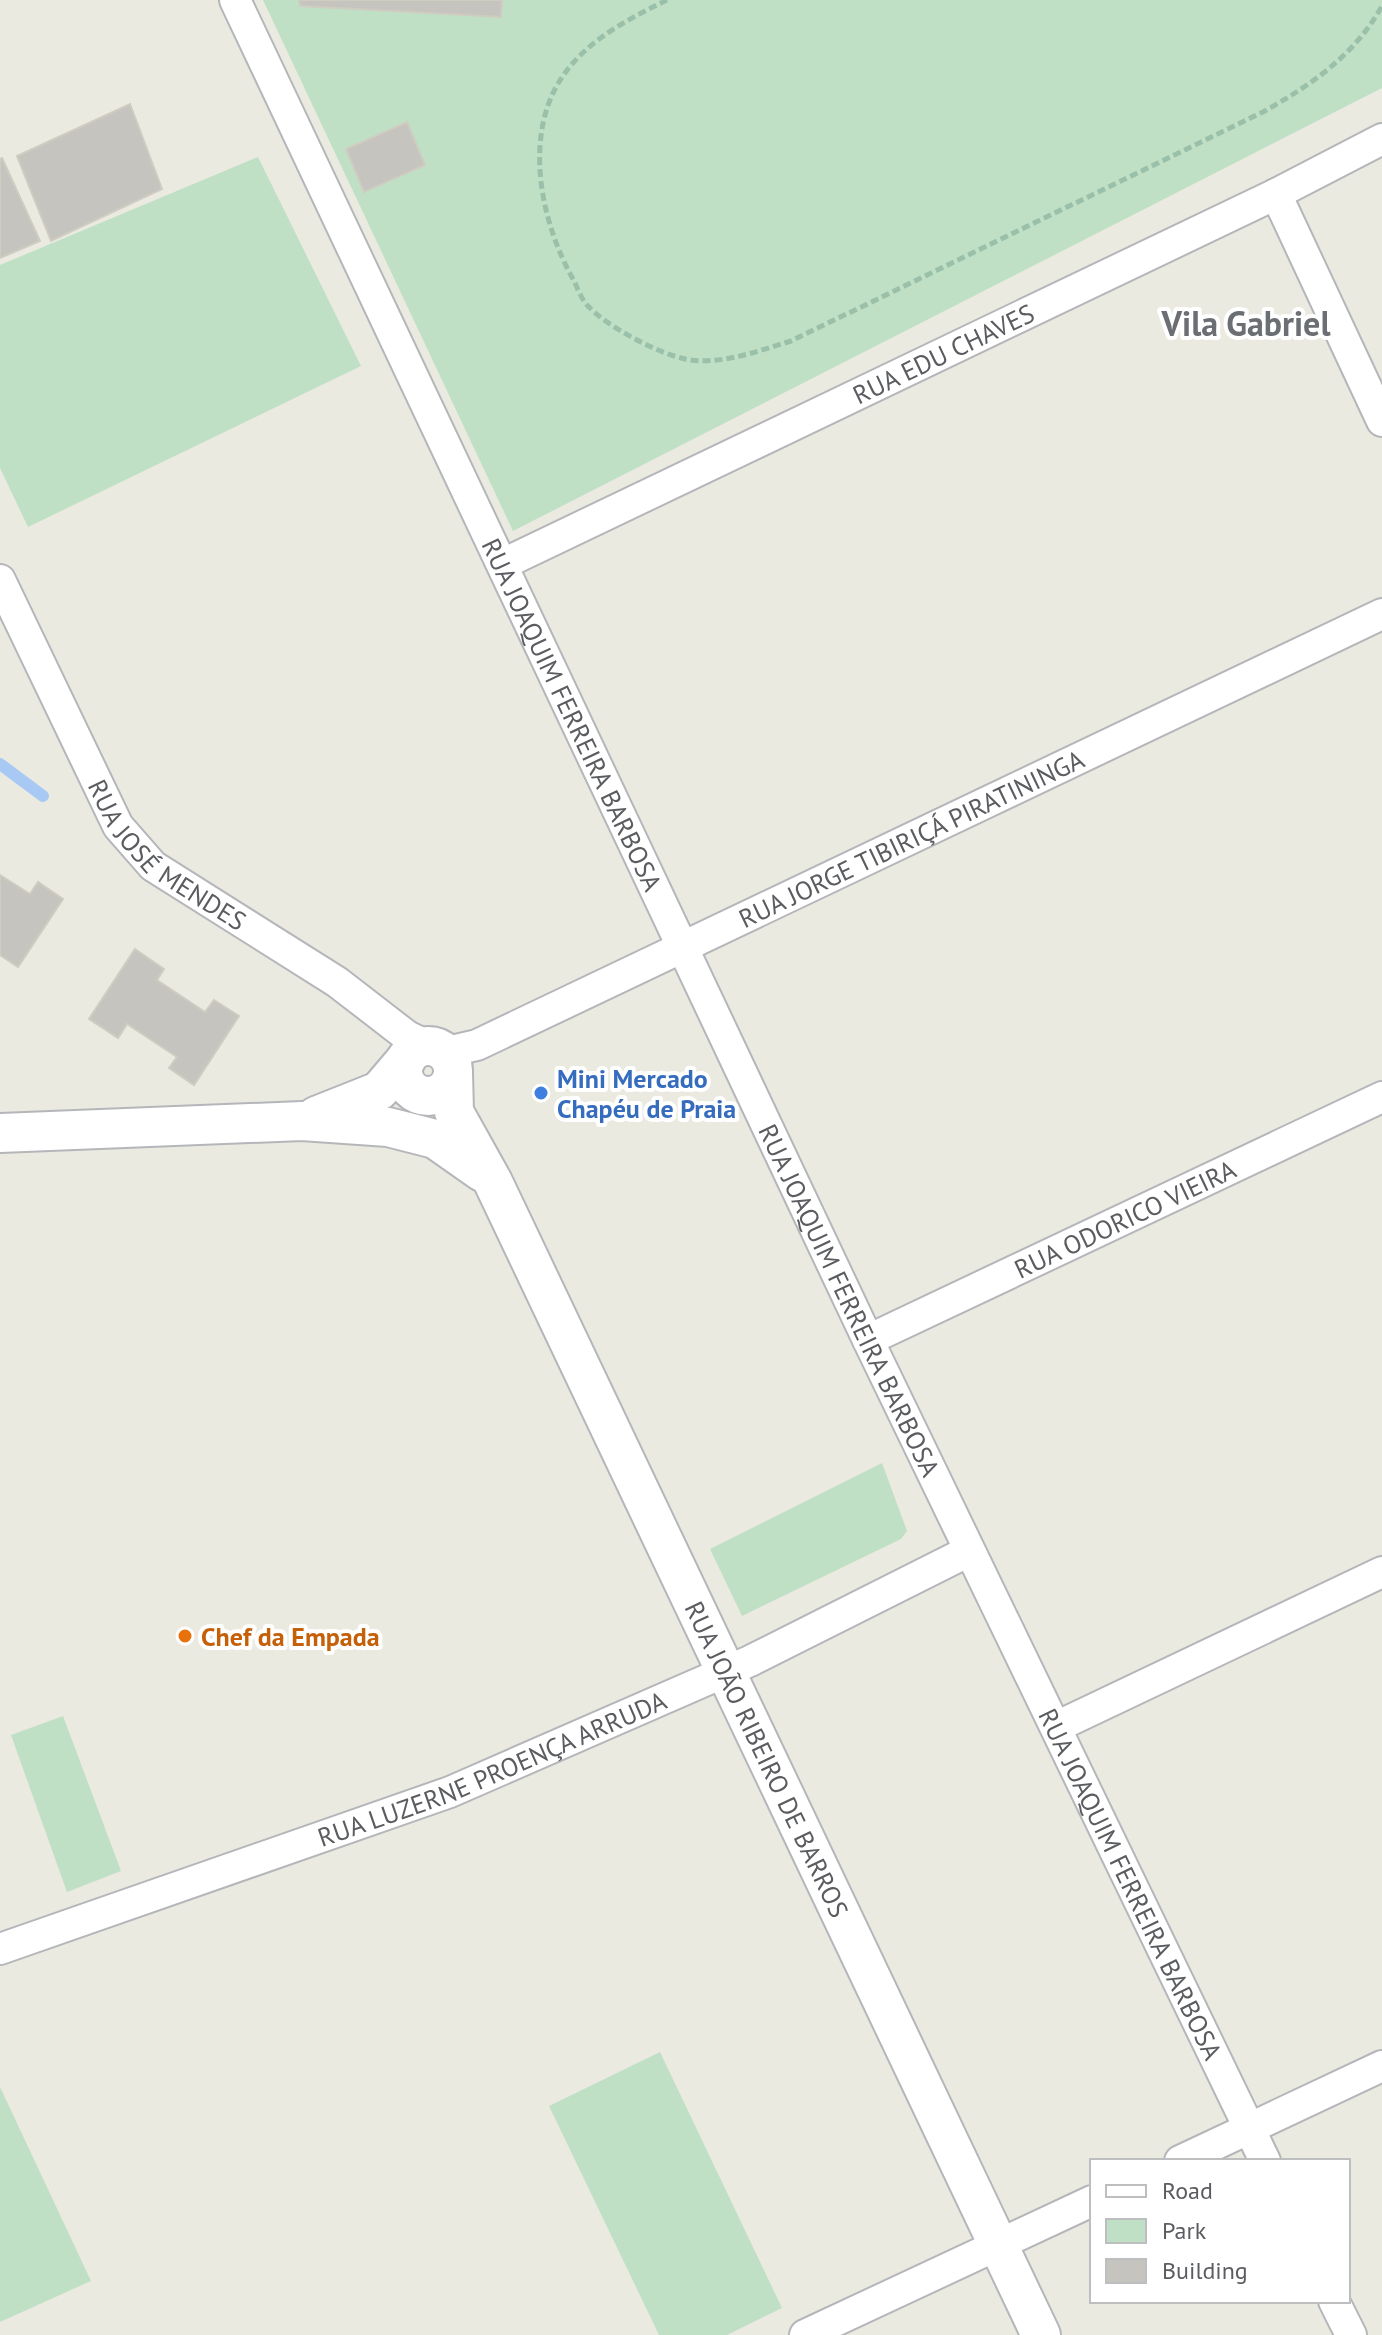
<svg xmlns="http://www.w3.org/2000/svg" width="1382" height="2335" viewBox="0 0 1382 2335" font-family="'PT Sans',sans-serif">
  <rect width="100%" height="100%" fill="#ebeae1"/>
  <g fill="#c0e0c5">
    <path d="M263,0H1382V88L513,531Z"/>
    <path d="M258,157L361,366L28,527L0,468V265Z"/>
    <path d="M882,1463L907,1531L901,1539L742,1616L710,1549Z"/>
    <path d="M63,1716L121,1871L67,1892L11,1735Z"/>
    <path d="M660,2052L782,2308L727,2335H659L549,2106Z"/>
    <path d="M0,2087L91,2281L0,2322Z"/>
  </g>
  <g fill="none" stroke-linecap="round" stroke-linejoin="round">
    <path stroke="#a8c9f4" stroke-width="12" d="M0,764L43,796"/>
  </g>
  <g fill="#c6c4be" stroke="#cfccc1" stroke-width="2">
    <path d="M299,0H502L501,17L300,6Z"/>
    <path d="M130,104L162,189L51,241L17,156Z"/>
    <path d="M407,122L425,165L364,192L346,149Z"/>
    <path d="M2,158L40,241L0,258V159Z"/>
    <path d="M0,875L30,894L38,882L63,899L18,967L0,955Z"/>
    <path d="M135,949L164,969L157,980L205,1012L214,1000L239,1016L194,1085L169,1068L177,1057L127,1024L118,1038L89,1019Z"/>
  </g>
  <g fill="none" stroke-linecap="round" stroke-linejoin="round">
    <defs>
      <g id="minor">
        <path id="s1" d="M235,0L868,1340L1265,2161"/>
        <path d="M1276,194L1382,421"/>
        <path id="s2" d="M503,564L1276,194L1382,139"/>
        <path id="s3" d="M0,580L118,826L153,866L337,982L407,1036L428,1046"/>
        <path id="s4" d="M437,1047L451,1051L477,1045L1382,614"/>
        <path id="s5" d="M868,1340L1382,1097"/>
        <path d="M1056,1727L1382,1572"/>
        <path id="s6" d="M0,1949L450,1792L750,1661L969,1551"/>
        <path d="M1180,2161L1382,2066"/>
        <path d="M1334,2301L1351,2335"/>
        <path d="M805,2335L1092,2201"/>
      </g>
      <g id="tertiary">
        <circle cx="428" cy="1071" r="25"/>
        <path id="s7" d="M453,1073L454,1112L493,1182L1041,2335"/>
        <path d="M316,1116L379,1091L408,1057"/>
        <path d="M0,1133L302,1121L388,1127L435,1139L482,1172"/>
      </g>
    </defs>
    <use href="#minor" stroke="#b4b6ba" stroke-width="34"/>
    <use href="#tertiary" stroke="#b4b6ba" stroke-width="42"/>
    <path stroke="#9ac0aa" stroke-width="5" stroke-dasharray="8 4" stroke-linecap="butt" d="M667,0C624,21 578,45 555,89C525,148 543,226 574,281C578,289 582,301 589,307C608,327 657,353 685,359C719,366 758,351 791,341L1263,112C1311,85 1354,56 1382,6"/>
    <use href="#minor" stroke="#fff" stroke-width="30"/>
    <use href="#tertiary" stroke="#fff" stroke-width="38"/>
  </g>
  <circle fill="#3f7fe0" stroke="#fff" stroke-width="3" cx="541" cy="1093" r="8"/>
  <circle fill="#e8710a" stroke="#fff" stroke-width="3" cx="185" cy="1636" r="8"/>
  <g text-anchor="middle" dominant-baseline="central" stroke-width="8" stroke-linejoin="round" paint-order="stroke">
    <g font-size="26" fill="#5a5c60" stroke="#fff">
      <text stroke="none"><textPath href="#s2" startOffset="488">RUA EDU CHAVES</textPath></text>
      <text stroke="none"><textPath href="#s1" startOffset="790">RUA JOAQUIM FERREIRA BARBOSA</textPath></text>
      <text stroke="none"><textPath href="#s4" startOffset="522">RUA JORGE TIBIRIÇÁ PIRATININGA</textPath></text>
      <text stroke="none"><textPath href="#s3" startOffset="328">RUA JOSÉ MENDES</textPath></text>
      <text stroke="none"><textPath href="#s5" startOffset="284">RUA ODORICO VIEIRA</textPath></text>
      <text stroke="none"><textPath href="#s1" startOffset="1438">RUA JOAQUIM FERREIRA BARBOSA</textPath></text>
      <text stroke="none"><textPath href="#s7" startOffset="758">RUA JOÃO RIBEIRO DE BARROS</textPath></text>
      <text stroke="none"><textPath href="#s6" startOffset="524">RUA LUZERNE PROENÇA ARRUDA</textPath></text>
      <text stroke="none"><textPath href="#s1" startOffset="2086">RUA JOAQUIM FERREIRA BARBOSA</textPath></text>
    </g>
    <g font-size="26" font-weight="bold" fill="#366cbe" stroke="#fff" text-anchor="start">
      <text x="557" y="1078">Mini Mercado<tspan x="557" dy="30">Chapéu de Praia</tspan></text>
    </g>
    <g font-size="26" font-weight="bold" fill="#c56008" stroke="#fff" text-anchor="start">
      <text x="201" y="1636">Chef da Empada</text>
    </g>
    <g font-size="34" font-weight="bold" fill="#6b6e72" stroke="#fff">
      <text x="1246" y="323">Vila Gabriel</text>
    </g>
  </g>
  <rect x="1090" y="2159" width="260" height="144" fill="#ffffff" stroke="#bdbebf" stroke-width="2"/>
  <rect x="1106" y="2185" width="40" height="12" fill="#ffffff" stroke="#bdbebf" stroke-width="2"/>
  <text x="1162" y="2199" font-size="24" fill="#5a5c60">Road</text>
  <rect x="1106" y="2219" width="40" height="24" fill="#c0e0c5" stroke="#bdbebf" stroke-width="2"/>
  <text x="1162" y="2239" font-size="24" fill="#5a5c60">Park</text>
  <rect x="1106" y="2259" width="40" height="24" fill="#c6c4be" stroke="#bdbebf" stroke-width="2"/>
  <text x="1162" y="2279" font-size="24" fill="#5a5c60">Building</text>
</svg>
